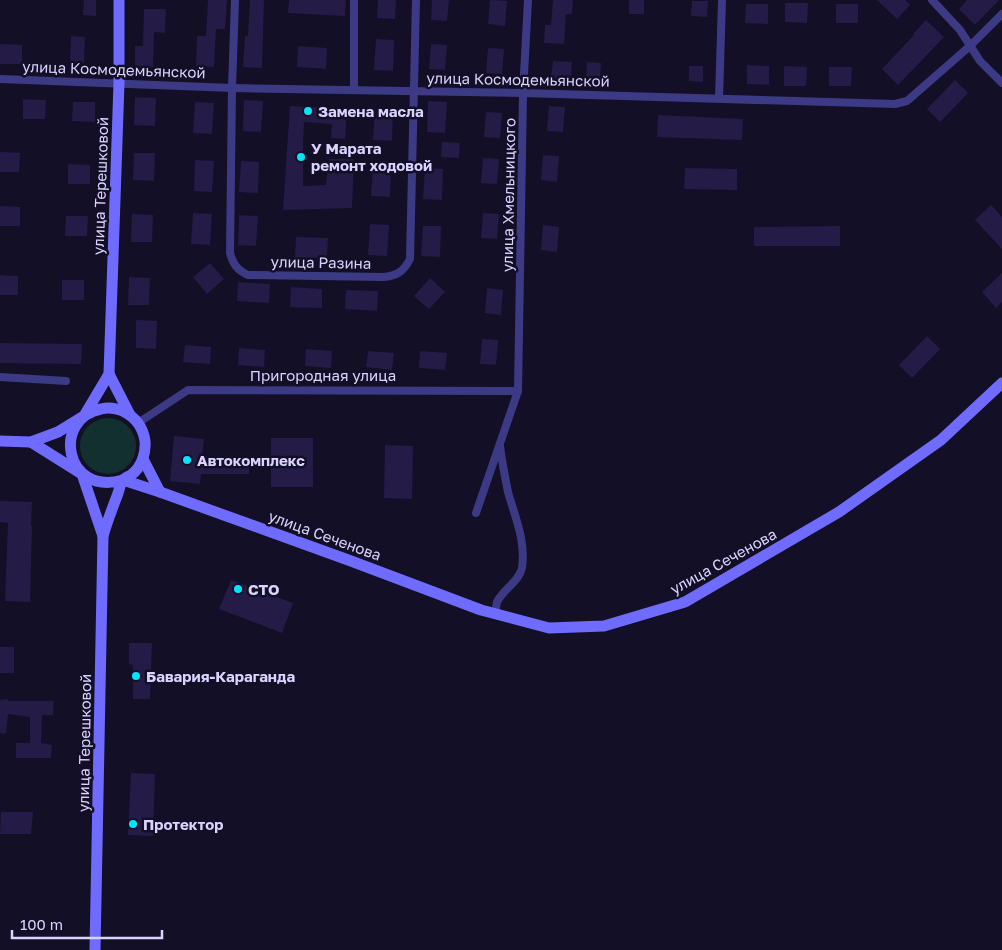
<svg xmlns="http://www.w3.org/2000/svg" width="1002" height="950" viewBox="0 0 1002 950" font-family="'Golos Text',sans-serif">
  <rect width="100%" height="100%" fill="#130f26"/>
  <circle fill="#12302f" cx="108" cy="446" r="28"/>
  <g fill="#241b47">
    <path d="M84,0H96V16L83,15Z"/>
    <path d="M208,0H227L225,29H216L214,67L196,66L197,36H206Z"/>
    <path d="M250,0H264L262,68L243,67L245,36H248Z"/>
    <path d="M289,0H346L345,16L288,13Z"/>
    <path d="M378,0H396L395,19L377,18Z"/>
    <path d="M432,0H449L447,21L431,20Z"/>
    <path d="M490,0L507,1L505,26L488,24Z"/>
    <path d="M553,0H573L572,14H566L564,44L544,43L545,25H551Z"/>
    <rect x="629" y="0" width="15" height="14"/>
    <path d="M877,0H905L910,5L897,19Z"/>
    <path d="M967,0H999L975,25L959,9Z"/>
    <path d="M692,1H708L707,17L691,16Z"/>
    <path d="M785,3H808L807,23L785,22Z"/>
    <path d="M746,4H768V24L745,23Z"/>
    <rect x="836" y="4" width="22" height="19"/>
    <path d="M144,9H166L165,33L154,32L153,67L135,66V46H143Z"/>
    <path d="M926,20L944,37L898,85L882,69L914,35L913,34Z"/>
    <path d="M71,36L85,37L84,63H70Z"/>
    <path d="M376,39L394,40L393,71L374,70Z"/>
    <path d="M0,44L22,45V64H0Z"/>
    <path d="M431,44L447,45L445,70L429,69Z"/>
    <path d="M298,46L327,48L326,69L297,67Z"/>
    <path d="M488,48L504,49L502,74L486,73Z"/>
    <path d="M553,61L572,62L571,81L551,79Z"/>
    <path d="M587,62L601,63L600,79L586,78Z"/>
    <path d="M747,65L769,66V85L747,84Z"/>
    <path d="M689,66H703V82L689,81Z"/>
    <path d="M784,66L807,67L806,86H784Z"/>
    <path d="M829,67H852L851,86H829Z"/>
    <path d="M955,80L968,93L940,122L927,109Z"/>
    <path d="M135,97L156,98L155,126L134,125Z"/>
    <path d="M23,99L46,100L45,119H23Z"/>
    <path d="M244,100L263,101L261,132L243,131Z"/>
    <path d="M428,101L447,102L445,133L427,132Z"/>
    <path d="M73,102H95V122L72,121Z"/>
    <path d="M195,102L214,103L212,134L193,133Z"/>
    <path d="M290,106L347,109L345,139L331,138L332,124L304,122L303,143V186L326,185L329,159H354L352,208L283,210Z"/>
    <path d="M549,106L565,107L563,132L547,131Z"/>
    <path d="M375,110L393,111L392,141L373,140Z"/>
    <path d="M486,112L502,113L500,138L484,137Z"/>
    <path d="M658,115L743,119L742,140L657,137Z"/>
    <path d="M442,142L460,143L459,158L441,157Z"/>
    <path d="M0,152L20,153L19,172H0Z"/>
    <path d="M134,153H155L154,181L133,180Z"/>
    <path d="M543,155L559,156L557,182L541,180Z"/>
    <path d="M483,158L499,159L497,184L481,183Z"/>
    <path d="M195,160L214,161L212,192L194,191Z"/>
    <path d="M241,161L259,162L258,193L239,192Z"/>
    <path d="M68,164L90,165V184H68Z"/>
    <path d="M373,166L391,167L390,197L371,196Z"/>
    <path d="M425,168L443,169L442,200L423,199Z"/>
    <path d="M685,168L737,169V190L684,189Z"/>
    <path d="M991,205L1002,217V249L975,220Z"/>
    <path d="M0,206L20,207V226H0Z"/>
    <path d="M193,213L212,214L210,245L191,244Z"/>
    <path d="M483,213L499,214L497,239L481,238Z"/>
    <path d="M132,214L153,215L152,242H131Z"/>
    <path d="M239,215L258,216L256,246L238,245Z"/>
    <path d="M66,216H88L87,236H65Z"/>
    <path d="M370,224L389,225L387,256L368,255Z"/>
    <path d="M543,225L559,227L557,252L541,250Z"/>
    <path d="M423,226H441L440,257L421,256Z"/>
    <path d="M840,226V246H754V227Z"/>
    <path d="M296,237L328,238L327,258L295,257Z"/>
    <path d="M210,263L224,279L207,294L193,277Z"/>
    <path d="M1002,273V302L996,308L982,292Z"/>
    <path d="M0,275L18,276V295H0Z"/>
    <path d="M129,277L150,278L149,305H128Z"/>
    <path d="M430,278L445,292L429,309L414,296Z"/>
    <rect x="62" y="280" width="22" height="20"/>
    <path d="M238,282L270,284L269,303L237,301Z"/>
    <path d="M291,287L322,289V308L290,307Z"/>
    <path d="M487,288L503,290L501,315L485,313Z"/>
    <path d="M346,290L378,291L377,311L345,309Z"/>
    <path d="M136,320L157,321L156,349L136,348Z"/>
    <path d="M927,336L940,349L912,378L899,365Z"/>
    <path d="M482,339L498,340L496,365L480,364Z"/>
    <path d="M0,343L82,344L81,364L0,363Z"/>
    <path d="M185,345L211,347L210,364L183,362Z"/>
    <path d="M239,348L265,350L264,367L238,365Z"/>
    <path d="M306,349L332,351L331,368L305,366Z"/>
    <path d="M368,351L394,353L392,370L366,367Z"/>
    <path d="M420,351L447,353L445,370L419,368Z"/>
    <path d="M174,436L204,439L202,456H249V474H201L200,484L170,481Z"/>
    <rect x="271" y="438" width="42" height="49"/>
    <path d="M385,445L413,446L412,499L384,498Z"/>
    <path d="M0,501L32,502L31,526H32L30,602L5,601L8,523L0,522Z"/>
    <path d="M231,580L293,603L282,633L219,609Z"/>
    <path d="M129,643H152L150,699H133V665L129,664Z"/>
    <rect x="0" y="647" width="14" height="26"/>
    <path d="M8,699V701H54L53,715H42L41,743L52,745L51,758H16V743H30V717L8,714L6,734L0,733V700Z"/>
    <path d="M131,773L155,774L153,836L128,835Z"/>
    <path d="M1,812H33L31,834H0Z"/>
  </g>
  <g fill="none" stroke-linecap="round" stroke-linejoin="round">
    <g stroke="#3d3a85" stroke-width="8">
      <path d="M235,0L232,88L230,253C233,264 237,270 248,275L383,277C397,276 404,271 410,259L416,0"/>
      <path d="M932,0L960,30L980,61L1002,83"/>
      <path d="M0,79L232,88L523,93L895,104L907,101L970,46L1002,14"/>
      <path d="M354,90V0"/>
      <path d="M719,99L722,0"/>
      <path d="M0,377L66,381"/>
      <path d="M138,423L188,390L518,391"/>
      <path d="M476,513L518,391L523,93L528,0"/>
      <path d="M495,614C496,610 496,606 497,602C503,589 519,582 522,568C526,541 515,517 508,492C505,477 502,462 500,446"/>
    </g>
    <g stroke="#6f6bff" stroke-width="11">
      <path d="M109,374L130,415"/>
      <path d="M0,441L31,442L58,432L84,416L109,374L119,83V0"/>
      <path d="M31,442L82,474L103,536"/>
      <path d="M143,459L160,492"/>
      <path d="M123,480L160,492L351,561L481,610L549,628L604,626L685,602L839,512L941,440L1002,383"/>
      <path d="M95,950L103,536C107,522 112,509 117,496C119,491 120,485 122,481C124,478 128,477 131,475C142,467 146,453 145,441C143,427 135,417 123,411C116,408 108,407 101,409C52,418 64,497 123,480"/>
    </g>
  </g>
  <g fill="#00e5ff" stroke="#130f26" stroke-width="2">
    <circle cx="308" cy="111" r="5"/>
    <circle cx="301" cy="157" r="5"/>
    <circle cx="187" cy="460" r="5"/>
    <circle cx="238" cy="589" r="5"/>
    <circle cx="136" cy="676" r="5"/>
    <circle cx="133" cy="824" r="5"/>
  </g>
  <g text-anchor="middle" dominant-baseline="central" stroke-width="5" stroke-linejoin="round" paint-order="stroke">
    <g font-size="15" fill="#d9d4ff" stroke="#130f26">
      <text transform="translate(114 69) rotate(2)">улица Космодемьянской</text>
      <text transform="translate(518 79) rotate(1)">улица Космодемьянской</text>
      <text transform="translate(100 186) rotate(-88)">улица Терешковой</text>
      <text transform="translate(508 195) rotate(-89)">улица Хмельницкого</text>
      <text transform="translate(321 262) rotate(1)">улица Разина</text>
      <text x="323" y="375">Пригородная улица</text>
      <text transform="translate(325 535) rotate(20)">улица Сеченова</text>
      <text transform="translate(723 561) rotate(-29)">улица Сеченова</text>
      <text transform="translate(84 743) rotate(-89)">улица Терешковой</text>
    </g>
    <g font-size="15" font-weight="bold" fill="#d9d4ff" stroke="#130f26" text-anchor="start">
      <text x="318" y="111">Замена масла</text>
      <text x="311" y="148">У Марата<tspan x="311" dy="17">ремонт ходовой</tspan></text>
      <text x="197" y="460">Автокомплекс</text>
      <text x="248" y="589">СТО</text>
      <text x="146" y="676">Бавария-Караганда</text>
      <text x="143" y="824">Протектор</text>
    </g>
  </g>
  <path d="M12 930v8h150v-8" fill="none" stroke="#d9d4ff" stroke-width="2.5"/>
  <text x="20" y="930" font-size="15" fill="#d9d4ff" stroke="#130f26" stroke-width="4" paint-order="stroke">100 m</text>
</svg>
